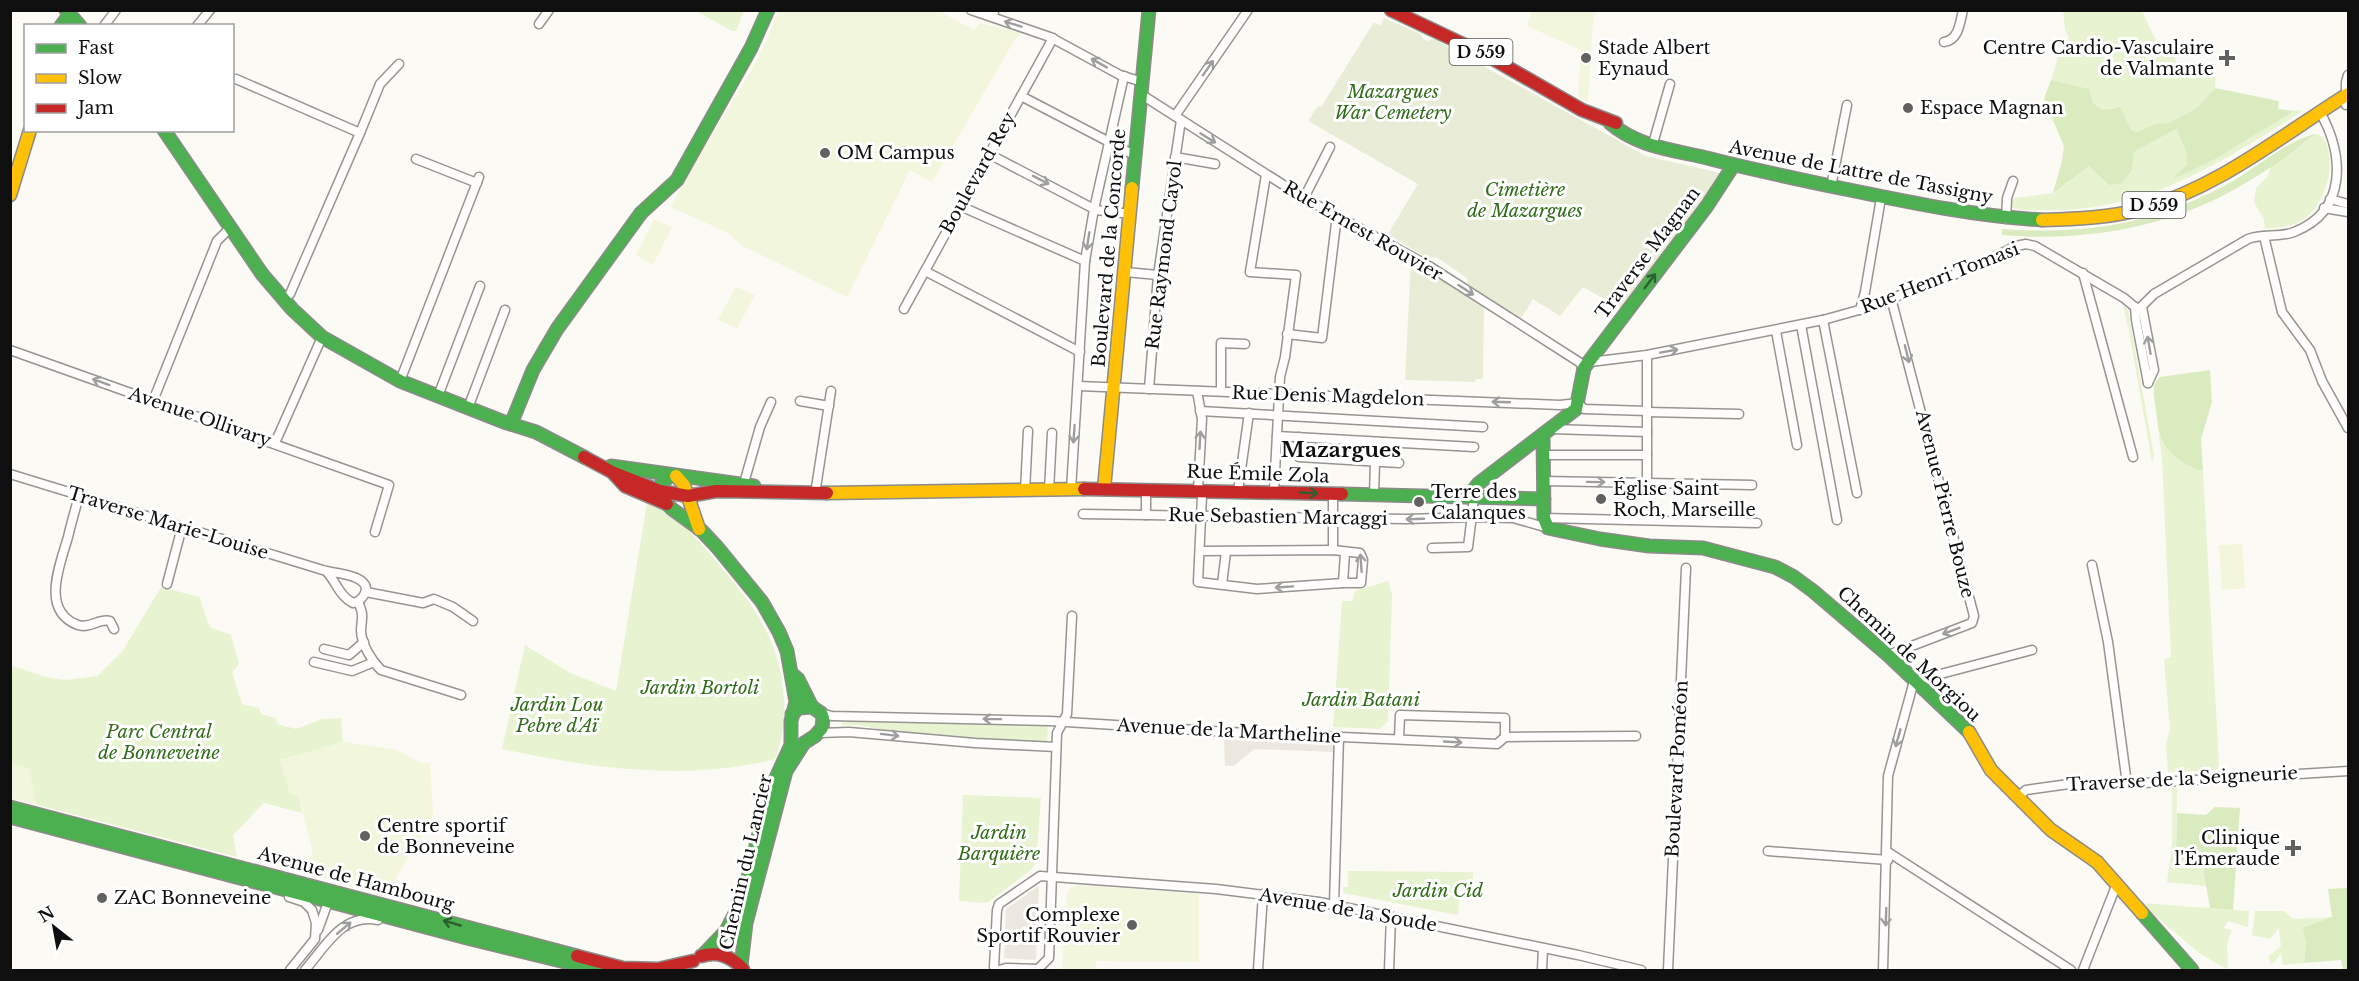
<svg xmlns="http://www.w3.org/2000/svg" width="2359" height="981" viewBox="0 0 2359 981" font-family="'Libre Baskerville',serif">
  <rect width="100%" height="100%" fill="#fcfaf4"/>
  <g fill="#e8f3d2">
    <path d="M2063,10L2142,11L2157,43L2171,52L2182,72L2216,76L2215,88L2197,108L2169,123L2155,124L2137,132L2131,130L2114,107L2102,110L2093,103L2089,89L2051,80L2062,45L2069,38L2065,30Z"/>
    <path d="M696,11H744L736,31H732Z"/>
    <path d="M2296,110L2303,111C2226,159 2153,209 2055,210C2041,210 2022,212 2010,207L2009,199L2053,193L2089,166L2109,185L2132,170L2134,152L2176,129L2186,151L2187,164L2175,178L2212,161Z"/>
    <path d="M2317,134L2324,138C2336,162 2328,197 2309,215C2298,226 2279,228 2265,229L2264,220L2254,202L2256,188L2267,177L2271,167Z"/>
    <path d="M2122,301L2128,311L2154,455L2152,462L2129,331Z"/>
    <path d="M2159,435C2171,452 2182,468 2203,471L2219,766L2216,770L2168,772L2166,744L2170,729L2164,660L2171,657L2162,459Z"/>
    <path d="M647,503C672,510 693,534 710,554C750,600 781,637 784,701C785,720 782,741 775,759C686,782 591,768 502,749L525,645L570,673L616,691Z"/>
    <path d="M1388,581L1392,594L1388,721L1380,729L1333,727L1342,601H1352L1355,591Z"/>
    <path d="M161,587L199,597L210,627L231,635L239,664L232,672L242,704L259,708L261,714L276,718L277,724L296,729L322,719L341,718L343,742L280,760L299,798L302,813L264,803L233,835L237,857L11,798L10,665L49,678L66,680L97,676L122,652Z"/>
    <path d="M842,719L1048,724L1047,742L899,733L858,725H842Z"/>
    <path d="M2177,787L2176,859H2193L2203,868L2206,886L2167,882L2172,846V788Z"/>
    <path d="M963,795L1041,798L1036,862L1031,870L987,903L959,901Z"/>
    <path d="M1348,871L1473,872V883L1464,882L1460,888L1458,915L1343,893V887H1348Z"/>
    <path d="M2140,903L2249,911L2248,927L2228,921L2224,928L2232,930L2227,944L2228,970L2199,953Z"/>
    <path d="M2255,911H2284L2293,919L2332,917L2306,942L2304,963L2283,965L2281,953L2275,962L2271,964L2268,957L2281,946L2279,928L2270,939L2252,935Z"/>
  </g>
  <g fill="#d9ebbf">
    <path d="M2051,80L2089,89L2093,103L2102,110L2120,107L2131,130L2137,132L2155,124L2169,123L2197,108L2215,88L2279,101L2278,109L2294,111L2212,161L2173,179L2187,164L2186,151L2176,129L2134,152L2132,170L2122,183L2109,185L2089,166L2053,193L2062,161L2064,146L2044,99Z"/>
    <path d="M2317,134C2306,140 2297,149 2287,156C2271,168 2254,178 2237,188C2167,228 2082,242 2002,235V229C2089,235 2156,224 2233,181C2256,168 2292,137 2317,134Z"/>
    <path d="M2210,370L2212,402L2201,439L2203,471C2185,468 2164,451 2159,432C2157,423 2157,413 2155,404C2154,394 2151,384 2160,377Z"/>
    <path d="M2215,807L2240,808L2233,910L2210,908L2203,868L2193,859H2176L2177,813L2206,815Z"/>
    <path d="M2348,888V970H2343L2341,960L2304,963L2306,942L2303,928L2332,917L2328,889Z"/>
  </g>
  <g fill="#e9edd7">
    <path d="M1384,18L1421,34L1423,39L1428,41L1434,39L1646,156L1720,173L1721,180L1623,310L1583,287L1560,316L1533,299L1520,320L1468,285L1467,278L1436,257L1427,258L1388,234L1418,184L1308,121L1318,106L1321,107L1374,22L1380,26Z"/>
    <path d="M1411,259L1484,306L1483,379H1476L1475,382L1405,380Z"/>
  </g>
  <g fill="#f1f6dc">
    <path d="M778,11H939L974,30L980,23L1022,33L1015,39L932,182L910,170L847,297L741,245L728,233L671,207C703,139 754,82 778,11Z"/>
    <path d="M1532,11H1597L1593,19L1588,102L1578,97L1581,50L1527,26Z"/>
    <path d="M654,220L672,227L653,265L636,255Z"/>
    <path d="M736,287L755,295L737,328L718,320Z"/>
    <path d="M2242,544L2245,588L2222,590L2219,545Z"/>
    <path d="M343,742L397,750L420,763H430L433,815L385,897L308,873L307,864L313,852L299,798L289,793L280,760Z"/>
    <path d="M11,764L29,768L37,805L11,798Z"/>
    <path d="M1078,885L1199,894V962L1096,961V970H1062L1067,894L1071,888Z"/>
  </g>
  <g fill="#ece8df">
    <path d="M1224,736L1327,740L1334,743L1335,752L1254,749L1234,766H1225Z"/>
    <path d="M1039,886L1036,960L1004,958L1006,909Z"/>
  </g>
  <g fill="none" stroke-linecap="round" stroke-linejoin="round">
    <defs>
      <g id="street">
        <path d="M971,10L1050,37L1120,75L1136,80H1143"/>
        <path d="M994,12V10"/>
        <path d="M539,24L549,10"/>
        <path d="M104,26L116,10"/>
        <path d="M197,26L210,10"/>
        <path d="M1944,42C1959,40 1960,22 1963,10"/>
        <path d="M236,79L360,133L290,294L283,300"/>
        <path d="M1142,95L1304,198L1429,266L1579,362L1584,368"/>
        <path d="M1021,96L1136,156"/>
        <path d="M2346,105V82L2348,75"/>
        <path d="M1175,116L1248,10"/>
        <path d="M360,133L380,84L399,64"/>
        <path d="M1654,140L1670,84"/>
        <path d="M989,154L1096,210L1131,214"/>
        <path d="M1175,157L1215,164"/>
        <path d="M416,159L477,183"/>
        <path d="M1266,175L1250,272L1296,275L1285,357L1280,377L1274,491"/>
        <path d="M1831,187L1847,105"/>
        <path d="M1304,198L1330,147"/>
        <path d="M2330,199L2348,204"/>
        <path d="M960,206L1085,261"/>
        <path d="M2324,208L2348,212"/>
        <path d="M2006,219L2007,198L2013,181"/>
        <path d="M2264,236L2282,312L2310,350L2322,381L2348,428"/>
        <path d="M925,271L1080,352"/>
        <path d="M1125,272L1158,275"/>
        <path d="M2083,273L2133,457"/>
        <path d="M2135,307L2136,320L2148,383"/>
        <path d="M2142,307L2154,370L2148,383"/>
        <path d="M904,309L1053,38"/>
        <path d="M1860,310L1865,292L1881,198"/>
        <path d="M1823,320L1857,493"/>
        <path d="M1801,325L1837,520"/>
        <path d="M1776,331L1797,445"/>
        <path d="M1287,334L1322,338L1337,215"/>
        <path d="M10,350L389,485L375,532"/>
        <path d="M1647,355V483"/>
        <path d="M1590,362L1647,355L1823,320L1866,308L1977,266L2016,246L2026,244L2035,246L2124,298L2136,308H2140L2154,294L2248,239C2263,233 2279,238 2294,232C2348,211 2344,154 2320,112"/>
        <path d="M400,381L479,177"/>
        <path d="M1078,386L1560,405L1578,403L1584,409L1647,411"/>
        <path d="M1149,389L1158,275L1181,120"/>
        <path d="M1197,391L1202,419L1198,490L1202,496L1198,582L1257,589L1343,583"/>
        <path d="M1221,391V343L1245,344"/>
        <path d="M438,396L480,286"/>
        <path d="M153,401L217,241L230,228"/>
        <path d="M800,401L829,406"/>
        <path d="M468,408L505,310"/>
        <path d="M1200,411L1483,427"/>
        <path d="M1647,412L1739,414"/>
        <path d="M1552,429L1647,432"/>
        <path d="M1277,436L1474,447"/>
        <path d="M1299,437V457L1399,463"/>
        <path d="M275,443L322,337"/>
        <path d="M1543,455H1647"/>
        <path d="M10,474L326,571C336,573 375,576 364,595C361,600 358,602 353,603C339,596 336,581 326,571"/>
        <path d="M1544,481L1752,485"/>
        <path d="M744,483L760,427L771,402"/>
        <path d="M1071,490L1085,261L1094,209L1124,76"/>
        <path d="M1025,491L1028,431"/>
        <path d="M1049,491L1052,433"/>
        <path d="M1238,491L1249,413"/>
        <path d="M815,494L831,391"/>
        <path d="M1374,495L1375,462"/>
        <path d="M79,496C75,510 71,524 68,537C60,565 40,611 78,625C90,629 99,618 110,621L114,629"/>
        <path d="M1083,514L1406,519L1473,517L1513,518L1548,528"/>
        <path d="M1146,515V489"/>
        <path d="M1544,518L1757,523"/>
        <path d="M1432,548L1468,547L1474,498"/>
        <path d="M1333,550V494"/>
        <path d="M1200,551L1333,550L1360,553L1363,560L1361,583H1343L1345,553"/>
        <path d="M2092,565L2108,642L2127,784"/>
        <path d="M167,584L182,527"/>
        <path d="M1222,584L1226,552"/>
        <path d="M366,592L423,603L434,599L453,607L473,621"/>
        <path d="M358,602C364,615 362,616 361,630C361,644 372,661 381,670L461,695"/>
        <path d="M324,649L349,655L364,642"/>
        <path d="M1888,655L1972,623L1974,616L1891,298"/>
        <path d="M314,662L352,671L374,662"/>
        <path d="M821,713L832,716L1050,721L1229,732L1497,744L1505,737L1636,736"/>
        <path d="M819,733L849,732L975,743L1056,747"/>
        <path d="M1399,739L1400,715L1505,718V737"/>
        <path d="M2018,797L2026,790L2069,784H2127L2348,771"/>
        <path d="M1768,851L1888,860"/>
        <path d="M1888,852L2071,970"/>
        <path d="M289,897L304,902L312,910L316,923L315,939L290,970"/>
        <path d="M1334,905L1339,736"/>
        <path d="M318,930L327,905L333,900"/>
        <path d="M305,970C326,946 342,913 378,920"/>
        <path d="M997,970L994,967L997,910L999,904L1040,876L1216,889L1319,902L1578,955L1641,970"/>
        <path d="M999,970L1006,968L1038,969L1049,958L1057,733L1067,714L1072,616"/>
        <path d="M1258,970L1263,894"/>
        <path d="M1389,970L1391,917"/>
        <path d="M1542,970L1543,948"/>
        <path d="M1668,970L1686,568"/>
        <path d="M1883,970L1888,776L1914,681L2032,650"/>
        <path d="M2083,970L2116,886"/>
      </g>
      <g id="fast">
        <path d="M66,10L80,26"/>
        <path d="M61,26L70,14"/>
        <path d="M1610,123C1639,148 1676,150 1711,159C1754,170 1797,179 1840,188C1908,202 1973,216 2042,220"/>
        <path d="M164,130L262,274L292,309L322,337L400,381L504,422L536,432L584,457"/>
        <path d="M1132,188L1149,10"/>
        <path d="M511,424L533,370L557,329L641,213L677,180L751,48L768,10"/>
        <path d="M1543,435L1544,518L1548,528L1600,539L1649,546L1703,548L1775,567L1794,577L1813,591L1888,655L1969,732"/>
        <path d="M611,466L754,486"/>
        <path d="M671,475L661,484V497L672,509L701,530L717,547L762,602L779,632L787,651L796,702L791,721V745L769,793L743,898L726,931L703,955"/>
        <path d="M1342,494L1544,499"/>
        <path d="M1468,497L1478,484L1576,409L1584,368L1707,206L1733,166"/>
        <path d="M792,674L798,679L812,707"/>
        <path d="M10,807L577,956"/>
        <path d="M10,817L467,938L598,970"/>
        <path d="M2142,913L2192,970"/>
        <path d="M741,966L746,923L786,771L804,743L815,736L822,728L823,718L821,713L812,707L799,708L792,714"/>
      </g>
      <g id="slow">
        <path d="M10,195L30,130"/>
        <path d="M2042,220C2075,219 2109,218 2142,209C2219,187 2281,136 2348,94"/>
        <path d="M676,476L684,485L699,529"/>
        <path d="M1104,489L1132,188"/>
        <path d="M827,493L1084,489"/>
        <path d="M1969,732L1991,770L2051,830L2097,862L2142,913"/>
      </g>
      <g id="jam">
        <path d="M1391,10L1488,56L1582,110L1616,123"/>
        <path d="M584,457L612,472L660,491L688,496L716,491L827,493"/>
        <path d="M613,473L625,486L667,504"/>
        <path d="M1084,489L1342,494"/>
        <path d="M577,956L623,968L658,969L693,961"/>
        <path d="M701,956C718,951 731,956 743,969"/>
      </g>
    </defs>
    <use href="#street" stroke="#969592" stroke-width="11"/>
    <use href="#fast" stroke="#8c8b89" stroke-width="15"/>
    <use href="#slow" stroke="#8c8b89" stroke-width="15"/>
    <use href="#jam" stroke="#8c8b89" stroke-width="15"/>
    <use href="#street" stroke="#fffefd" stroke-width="8"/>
    <use href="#fast" stroke="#4caf50" stroke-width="12"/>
    <use href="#slow" stroke="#ffc107" stroke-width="12"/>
    <use href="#jam" stroke="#c62828" stroke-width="12"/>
  </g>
  <defs><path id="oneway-shaft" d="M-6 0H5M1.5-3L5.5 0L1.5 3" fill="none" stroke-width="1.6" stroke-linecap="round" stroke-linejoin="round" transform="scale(1.5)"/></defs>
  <g stroke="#9f9e9e">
    <use href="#oneway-shaft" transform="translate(1013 24) rotate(-163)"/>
    <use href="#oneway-shaft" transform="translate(1099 63) rotate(-151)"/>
    <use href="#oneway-shaft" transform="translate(1208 68) rotate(-55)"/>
    <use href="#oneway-shaft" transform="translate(1208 138) rotate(32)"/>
    <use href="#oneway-shaft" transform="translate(1041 180) rotate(27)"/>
    <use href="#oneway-shaft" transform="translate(1088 241) rotate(99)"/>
    <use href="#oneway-shaft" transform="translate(1466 290) rotate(33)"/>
    <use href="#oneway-shaft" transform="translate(2149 345) rotate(-100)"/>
    <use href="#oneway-shaft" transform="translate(1669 351) rotate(-10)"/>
    <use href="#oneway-shaft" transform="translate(1907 354) rotate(76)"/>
    <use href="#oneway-shaft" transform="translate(101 382) rotate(-160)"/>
    <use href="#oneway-shaft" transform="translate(1501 402) rotate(-178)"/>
    <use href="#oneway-shaft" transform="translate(1074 434) rotate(94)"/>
    <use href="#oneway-shaft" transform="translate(1200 440) rotate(-87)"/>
    <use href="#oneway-shaft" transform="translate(1596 482) rotate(1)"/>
    <use href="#oneway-shaft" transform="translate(1415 519) rotate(178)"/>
    <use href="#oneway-shaft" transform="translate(1361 563) rotate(-94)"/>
    <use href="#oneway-shaft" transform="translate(1284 587) rotate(176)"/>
    <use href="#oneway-shaft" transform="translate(1951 631) rotate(159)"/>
    <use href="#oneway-shaft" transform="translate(992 719) rotate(-179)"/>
    <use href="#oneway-shaft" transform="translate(890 735) rotate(7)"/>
    <use href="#oneway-shaft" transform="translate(1898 738) rotate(106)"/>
    <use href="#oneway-shaft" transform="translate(1453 742) rotate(3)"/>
    <use href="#oneway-shaft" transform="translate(1886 917) rotate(92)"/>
    <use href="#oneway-shaft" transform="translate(344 928) rotate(-40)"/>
  </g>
  <g stroke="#2e5f30">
    <use href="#oneway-shaft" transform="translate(1650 281) rotate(-53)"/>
    <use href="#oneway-shaft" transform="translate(1309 493) rotate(3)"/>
    <use href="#oneway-shaft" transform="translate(452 923) rotate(-164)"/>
  </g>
  <g fill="#62615f" stroke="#fff" stroke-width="2">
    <circle cx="1586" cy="58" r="6"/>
    <path d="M2224 49h6v6h6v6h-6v6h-6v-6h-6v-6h6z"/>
    <circle cx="1908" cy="108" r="6"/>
    <circle cx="825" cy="153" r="6"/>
    <circle cx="1601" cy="499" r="6"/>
    <circle cx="1419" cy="502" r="6"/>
    <circle cx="365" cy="836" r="6"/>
    <path d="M2290 839h6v6h6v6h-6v6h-6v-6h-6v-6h6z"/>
    <circle cx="102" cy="898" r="6"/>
    <circle cx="1132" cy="925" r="6"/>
  </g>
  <g text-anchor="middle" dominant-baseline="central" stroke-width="6" stroke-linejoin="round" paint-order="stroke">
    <g fill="#fff" stroke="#575757" stroke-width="1.5">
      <rect x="1449.5" y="39" width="63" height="26" rx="4.5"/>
      <rect x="2122.5" y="192" width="63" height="26" rx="4.5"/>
    </g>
    <g font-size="16" font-weight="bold" fill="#0f0f0f">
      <text x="1481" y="52">D 559</text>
      <text x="2154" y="205">D 559</text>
    </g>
    <g font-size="18" fill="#0f0f0f" stroke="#fff" text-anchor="start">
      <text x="1598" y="48">Stade Albert<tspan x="1598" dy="21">Eynaud</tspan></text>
      <text x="2214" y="48" text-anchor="end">Centre Cardio-Vasculaire<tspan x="2214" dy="21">de Valmante</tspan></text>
      <text x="1920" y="108">Espace Magnan</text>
      <text x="837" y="153">OM Campus</text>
      <text x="1613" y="489">Église Saint<tspan x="1613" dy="21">Roch, Marseille</tspan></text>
      <text x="1431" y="492">Terre des<tspan x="1431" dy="21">Calanques</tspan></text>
      <text x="377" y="826">Centre sportif<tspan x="377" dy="21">de Bonneveine</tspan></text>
      <text x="2280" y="838" text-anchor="end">Clinique<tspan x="2280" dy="21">l'Émeraude</tspan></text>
      <text x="114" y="898">ZAC Bonneveine</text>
      <text x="1120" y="915" text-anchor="end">Complexe<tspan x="1120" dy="21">Sportif Rouvier</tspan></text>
    </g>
    <g font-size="18" font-style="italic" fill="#316c19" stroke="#fff">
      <text x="1393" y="92">Mazargues<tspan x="1393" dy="21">War Cemetery</tspan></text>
      <text x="1525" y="190">Cimetière<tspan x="1525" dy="21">de Mazargues</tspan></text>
      <text x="700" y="688">Jardin Bortoli</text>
      <text x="1361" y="700">Jardin Batani</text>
      <text x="557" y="705">Jardin Lou<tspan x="557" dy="21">Pebre d'Aï</tspan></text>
      <text x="159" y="732">Parc Central<tspan x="159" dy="21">de Bonneveine</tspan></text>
      <text x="999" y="833">Jardin<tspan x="999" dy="21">Barquière</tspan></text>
      <text x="1438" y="891">Jardin Cid</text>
    </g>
    <g font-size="18" fill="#0f0f0f" stroke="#fff">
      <text transform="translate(1861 172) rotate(11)">Avenue de Lattre de Tassigny</text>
      <text transform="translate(978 173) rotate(-61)">Boulevard Rey</text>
      <text transform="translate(1363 231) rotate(30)">Rue Ernest Rouvier</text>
      <text transform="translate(1109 248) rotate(-85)">Boulevard de la Concorde</text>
      <text transform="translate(1648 253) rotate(-53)">Traverse Magnan</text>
      <text transform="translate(1164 255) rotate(-83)">Rue Raymond Cayol</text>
      <text transform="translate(1940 278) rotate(-21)">Rue Henri Tomasi</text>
      <text transform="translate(1328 396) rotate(2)">Rue Denis Magdelon</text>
      <text transform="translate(200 417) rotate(19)">Avenue Ollivary</text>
      <text transform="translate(1258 474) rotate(2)">Rue Émile Zola</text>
      <text transform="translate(1945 504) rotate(76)">Avenue Pierre Bouze</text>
      <text transform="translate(1278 517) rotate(1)">Rue Sebastien Marcaggi</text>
      <text transform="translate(168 523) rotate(17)">Traverse Marie-Louise</text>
      <text transform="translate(1909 654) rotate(43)">Chemin de Morgiou</text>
      <text transform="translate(1229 731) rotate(3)">Avenue de la Martheline</text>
      <text transform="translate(1677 769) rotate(-87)">Boulevard Poméon</text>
      <text transform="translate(2182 779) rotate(-3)">Traverse de la Seigneurie</text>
      <text transform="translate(746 862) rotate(-77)">Chemin du Lancier</text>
      <text transform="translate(356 879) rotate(15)">Avenue de Hambourg</text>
      <text transform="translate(1348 910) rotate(10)">Avenue de la Soude</text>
    </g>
    <g font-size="21" font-weight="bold" fill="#0f0f0f" stroke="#fff">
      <text x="1341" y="450">Mazargues</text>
    </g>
  </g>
  <rect width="2359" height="981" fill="none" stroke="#0f0f0f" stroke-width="24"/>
  <rect x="24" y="24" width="210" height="108" fill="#ffffff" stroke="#9f9f9f" stroke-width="1.5"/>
  <rect x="36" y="44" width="30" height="9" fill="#4caf50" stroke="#9f9f9f" stroke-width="1.5"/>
  <text x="78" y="54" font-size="18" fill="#0f0f0f">Fast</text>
  <rect x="36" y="74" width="30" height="9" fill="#ffc107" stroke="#9f9f9f" stroke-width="1.5"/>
  <text x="78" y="84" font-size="18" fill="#0f0f0f">Slow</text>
  <rect x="36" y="104" width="30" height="9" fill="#c62828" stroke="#9f9f9f" stroke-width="1.5"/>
  <text x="78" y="114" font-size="18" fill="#0f0f0f">Jam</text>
  <g transform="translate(54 927) rotate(329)" stroke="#ffffff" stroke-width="4.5" paint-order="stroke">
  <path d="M0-4.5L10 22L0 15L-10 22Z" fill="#0f0f0f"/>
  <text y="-9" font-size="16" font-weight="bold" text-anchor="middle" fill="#0f0f0f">N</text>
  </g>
</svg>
